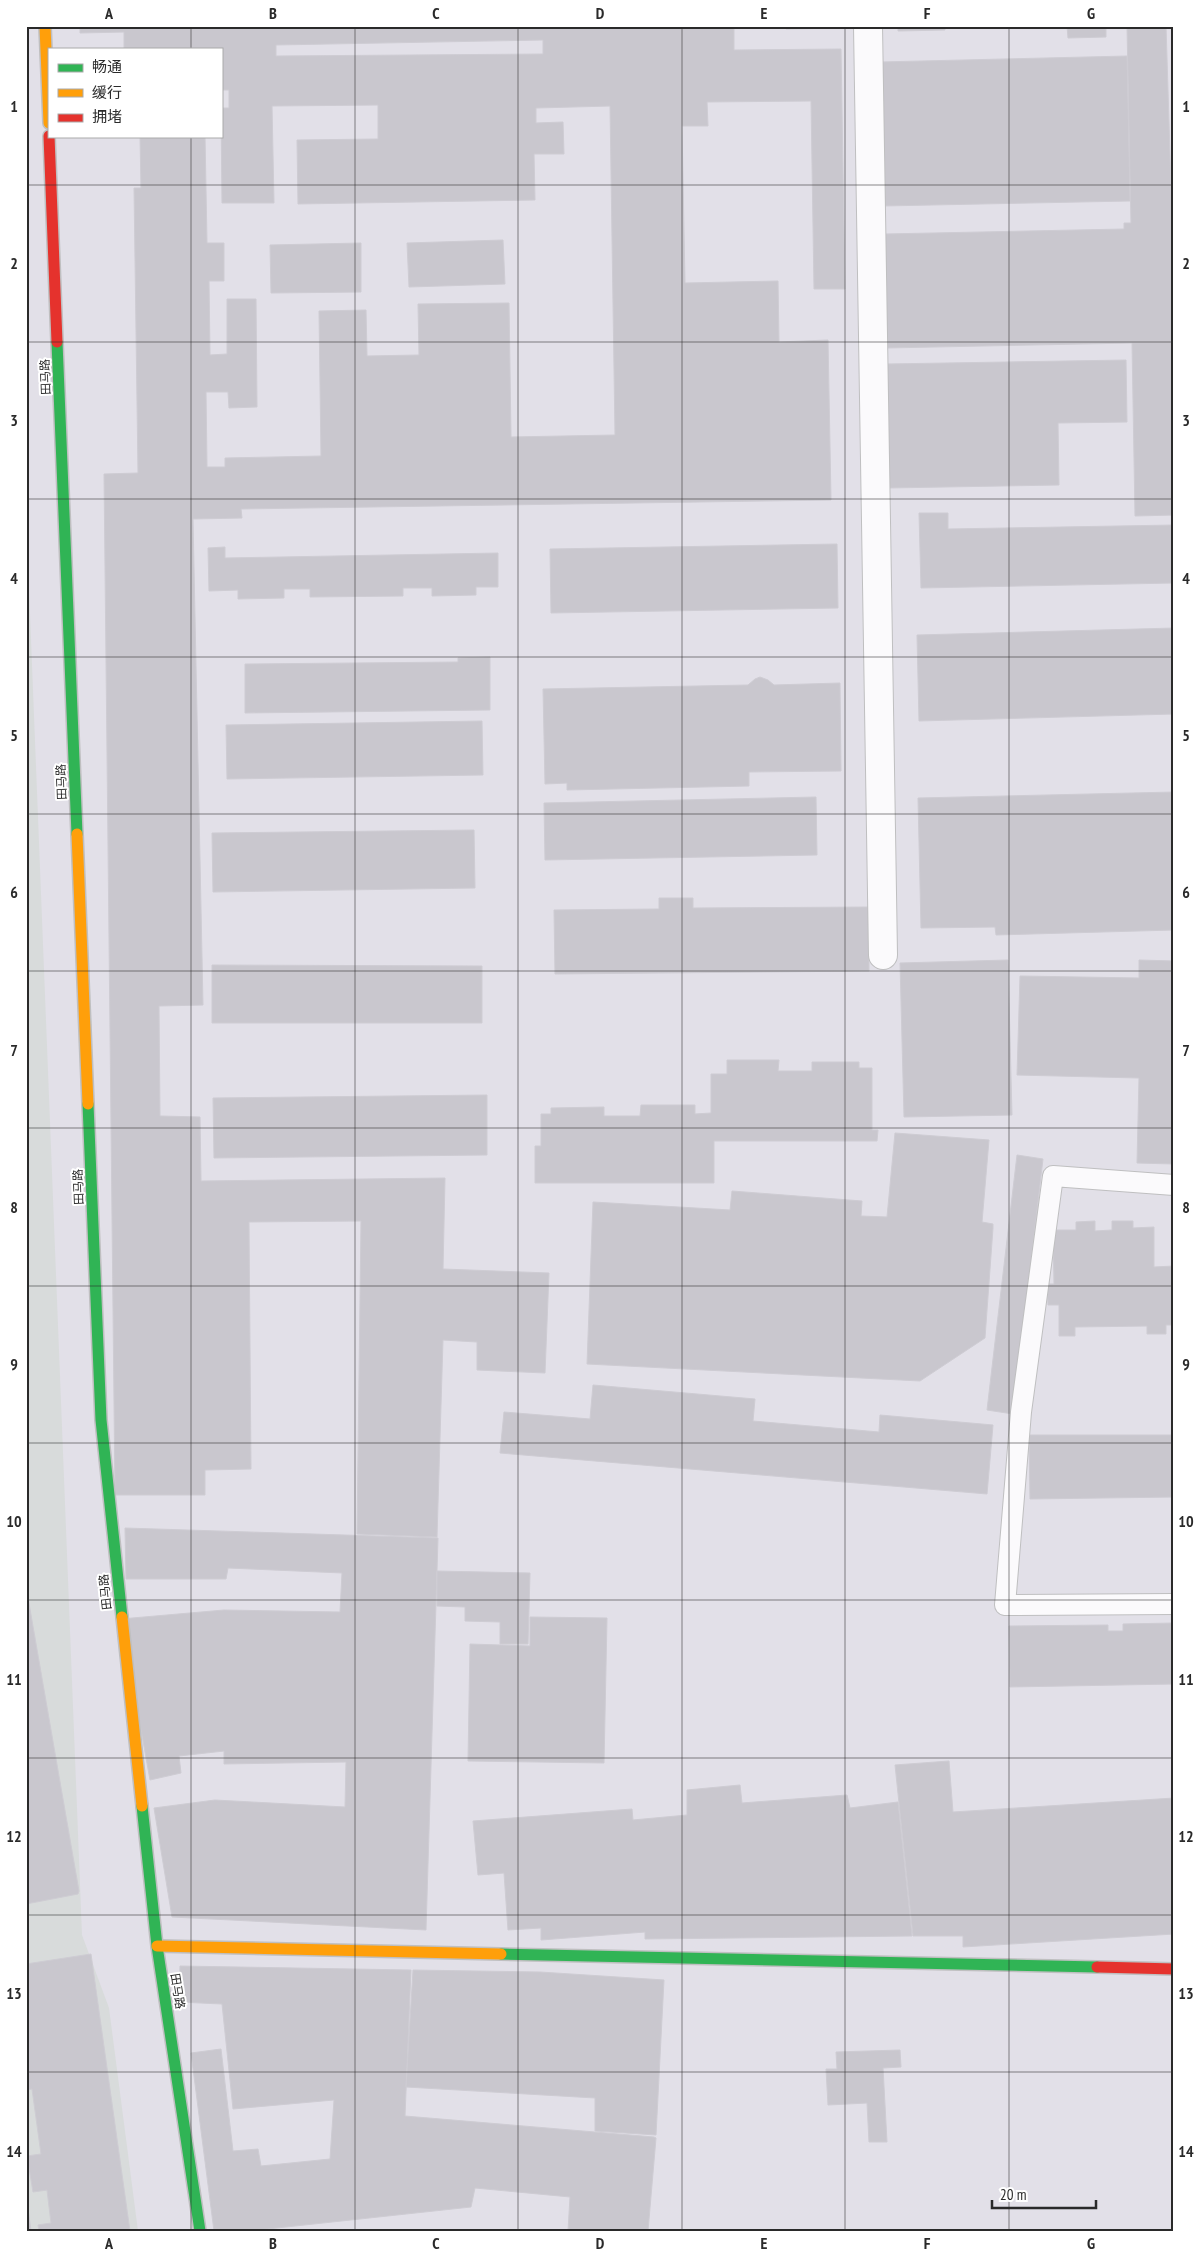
<svg xmlns="http://www.w3.org/2000/svg" width="1200" height="2257" viewBox="0 0 1200 2257" font-family="'PT Sans Narrow','Noto Sans SC',sans-serif">
  <rect width="100%" height="100%" fill="#e2e0e8"/>
  <path fill="#d8dbdb" d="M26,512L82,1935L109,2008L138,2231H26Z"/>
  <g fill="#c9c7ce" stroke="#ceccd3" fill-rule="evenodd">
    <path d="M80,26H734V50L841,49L845,289H814L811,101L707,102L708,126H682L685,283L778,281L779,342L828,340L831,500L241,509L242,518L193,519L203,1005L159,1006L160,1116L200,1117L201,1181L445,1178L443,1269L549,1273L545,1373L477,1370V1342L443,1340L437,1537L357,1534L361,1221L249,1222L251,1469L205,1470V1495H115L104,474L138,473L134,188H141L140,136H205L207,243H224V281H209L210,355L227,354V299H256L257,407L229,408L228,392H206L207,467H225V458L321,456L319,311L366,310L367,356L419,355L418,304L509,303L511,437L615,435L610,106L536,108V123L563,122L564,154H534L535,200L298,204L297,140L378,139V105L272,106L274,203H222L221,108H229V90H221V49H124V32L80,33ZM543,40V54L276,56V45Z"/>
    <path d="M786,26H841V28L786,29Z"/>
    <path d="M898,26H945V30L898,31Z"/>
    <path d="M1067,26H1106V37L1068,38Z"/>
    <path d="M1127,26H1166L1174,282V515L1135,516L1132,343L886,348L884,234L1124,229V223H1131Z"/>
    <path d="M1127,56L1130,201L883,206L880,62Z"/>
    <path d="M503,240L505,284L409,287L407,243Z"/>
    <path d="M361,243V292L271,293L270,245Z"/>
    <path d="M1126,360L1127,422L1058,423L1059,485L888,488L886,364Z"/>
    <path d="M919,513H948V529L1174,525V583L921,588Z"/>
    <path d="M837,544L838,608L551,613L550,549Z"/>
    <path d="M225,547V558L498,553V587H476V595L432,596V588H403V596L310,597V589H284V598L238,599V590L209,591L208,548Z"/>
    <path d="M1174,628V714L919,721L917,635Z"/>
    <path d="M490,657V710L245,713V664L458,662V658Z"/>
    <path d="M760,677L768,680L774,685L840,683L841,771L749,772V786L567,790V783L545,784L543,689L748,685L755,679Z"/>
    <path d="M482,721L483,775L227,779L226,725Z"/>
    <path d="M1174,792V930L996,935L995,927L921,928L918,798Z"/>
    <path d="M816,797L817,855L545,860L544,803Z"/>
    <path d="M474,830L475,888L213,892L212,833Z"/>
    <path d="M659,898H693V908L869,907V971L555,974L554,910L659,909Z"/>
    <path d="M1008,960L1012,1115L904,1117L900,963Z"/>
    <path d="M1139,960L1174,961V1164L1137,1163L1139,1078L1017,1075L1020,976L1139,978Z"/>
    <path d="M212,965L482,966V1023H212Z"/>
    <path d="M727,1060H779L778,1071H812V1062H859V1068H872V1130H878L877,1141H714V1183H535V1146H541V1114H551V1108L604,1107V1116H640L641,1105H695V1114L711,1113V1074H727Z"/>
    <path d="M487,1095V1155L214,1158L213,1098Z"/>
    <path d="M895,1133L989,1140L982,1222L993,1224V1228L985,1338L920,1381L587,1364L593,1202L730,1210L732,1191L862,1201L861,1216L887,1217Z"/>
    <path d="M1017,1155L1043,1159L1013,1414L987,1410Z"/>
    <path d="M1095,1221V1231L1112,1230V1221H1133V1228L1154,1227V1267L1174,1266V1325H1166V1334H1147V1326L1075,1327V1336H1059V1305H1048L1047,1284H1054L1053,1230H1076V1222Z"/>
    <path d="M593,1385L755,1399L753,1421L879,1432L880,1415L993,1425L987,1494L500,1453L504,1412L590,1419Z"/>
    <path d="M1029,1435H1174V1497L1030,1499Z"/>
    <path d="M125,1528L438,1538L426,1930L172,1917L154,1808L215,1800L345,1807L346,1762L224,1764V1751L179,1756L181,1773L150,1780L121,1619L224,1610L340,1612L342,1573L228,1568L226,1579H126Z"/>
    <path d="M437,1571L530,1573L528,1644H500V1622L465,1621V1607L437,1606Z"/>
    <path d="M26,1586L79,1891L78,1894L26,1904Z"/>
    <path d="M530,1617L607,1618L604,1763L468,1761L470,1644L530,1646Z"/>
    <path d="M1174,1623V1684L1010,1687L1009,1626L1108,1625V1631H1123V1624Z"/>
    <path d="M949,1761L953,1812L1174,1798V1934L963,1947V1936H913L895,1765Z"/>
    <path d="M740,1785L742,1803L847,1795L850,1808L898,1802L912,1936L645,1939V1932L541,1940V1928L508,1930L504,1873L478,1875L473,1821L632,1809L633,1820L687,1815V1790Z"/>
    <path d="M91,1954L130,2231H39L38,2225L51,2223L47,2190L33,2192L27,2156L41,2154L32,2089L26,2090V2070H28L26,2055V1964Z"/>
    <path d="M180,1966L411,1970L405,2116L654,2137L656,2138L648,2231H568L570,2197L475,2188L471,2207L249,2231H214L191,2053L221,2049L233,2151L258,2149L261,2166L330,2159L334,2100L233,2109L222,2004L179,2002Z"/>
    <path d="M413,1970L540,1972L664,1980L656,2135L595,2131V2098L406,2087Z"/>
    <path d="M900,2050L901,2067L883,2068L887,2142H869L867,2103L828,2105L826,2069H837L836,2052Z"/>
    <path d="M26,2194L31,2231H26Z"/>
  </g>
  <g fill="none" stroke-linecap="round" stroke-linejoin="round">
    <defs>
      <path id="lane" d="M1174,1185L1053,1176L1021,1412L1005,1605L1174,1604"/>
      <path id="street" d="M868,26L883,955"/>
      <g id="fast">
        <path d="M57,342L77,834"/>
        <path d="M88,1104L101,1420L122,1617"/>
        <path d="M142,1806L157,1946L200,2231"/>
        <path d="M501,1954L1097,1967"/>
      </g>
      <g id="slow">
        <path d="M45,26L49,123"/>
        <path d="M77,834L88,1104"/>
        <path d="M122,1617L142,1806"/>
        <path d="M157,1946L501,1954"/>
      </g>
      <g id="jam">
        <path d="M49,136L57,342"/>
        <path d="M1097,1967L1174,1969"/>
      </g>
    </defs>
    <use href="#lane" stroke="#bfbfc0" stroke-width="22"/>
    <use href="#street" stroke="#bfbfc0" stroke-width="30"/>
    <use href="#fast" stroke="#bfbfc0" stroke-width="14"/>
    <use href="#slow" stroke="#bfbfc0" stroke-width="14"/>
    <use href="#jam" stroke="#bfbfc0" stroke-width="14"/>
    <use href="#lane" stroke="#fbfafc" stroke-width="20"/>
    <use href="#street" stroke="#fbfafc" stroke-width="28"/>
    <use href="#fast" stroke="#30b455" stroke-width="11"/>
    <use href="#slow" stroke="#ff9f0a" stroke-width="11"/>
    <use href="#jam" stroke="#e5322d" stroke-width="11"/>
  </g>
  <path fill="none" stroke="#2a2a2a" stroke-width="1" stroke-opacity="0.55" d="M191,26V49M355,26V2231M518,26V2231M682,26V2231M845,26V2231M1009,26V2231M191,136V2231M26,185H1174M26,342H1174M26,499H1174M26,657H1174M26,814H1174M26,971H1174M26,1128H1174M26,1286H1174M26,1443H1174M26,1600H1174M26,1758H1174M26,1915H1174M26,2072H1174"/>
  <g text-anchor="middle" dominant-baseline="central" stroke-width="4" stroke-linejoin="round" paint-order="stroke">
    <g font-size="12" fill="#2a2a2a" stroke="#fff">
      <text transform="translate(45 377) rotate(-92)">田马路</text>
      <text transform="translate(61 782) rotate(-92)">田马路</text>
      <text transform="translate(78 1187) rotate(-92)">田马路</text>
      <text transform="translate(105 1592) rotate(-96)">田马路</text>
      <text transform="translate(178 1991) rotate(81)">田马路</text>
    </g>
  </g>
  <rect width="1200" height="2257" fill="none" stroke="#ffffff" stroke-width="55"/>
  <rect x="48" y="48" width="175" height="90" fill="#ffffff" stroke="#aaaaaa"/>
  <rect x="58" y="64" width="25" height="8" fill="#30b455" stroke="#aaaaaa"/>
  <text x="92" y="72" font-size="15" fill="#2a2a2a">畅通</text>
  <rect x="58" y="89" width="25" height="8" fill="#ff9f0a" stroke="#aaaaaa"/>
  <text x="92" y="98" font-size="15" fill="#2a2a2a">缓行</text>
  <rect x="58" y="114" width="25" height="8" fill="#e5322d" stroke="#aaaaaa"/>
  <text x="92" y="122" font-size="15" fill="#2a2a2a">拥堵</text>
  <path d="M992 2200v8h104v-8" fill="none" stroke="#2a2a2a" stroke-width="2.5"/>
  <text x="1000" y="2200" font-size="15" fill="#2a2a2a" stroke="#ffffff" stroke-width="4" paint-order="stroke">20 m</text>
  <rect x="28" y="28" width="1144" height="2202" fill="none" stroke="#2a2a2a" stroke-width="2"/>
  <g font-size="16" text-anchor="middle" font-weight="bold" fill="#2a2a2a">
    <text x="109" y="19">A</text>
    <text x="273" y="19">B</text>
    <text x="436" y="19">C</text>
    <text x="600" y="19">D</text>
    <text x="764" y="19">E</text>
    <text x="927" y="19">F</text>
    <text x="1091" y="19">G</text>
    <text x="14" y="112">1</text>
    <text x="1186" y="112">1</text>
    <text x="14" y="269">2</text>
    <text x="1186" y="269">2</text>
    <text x="14" y="426">3</text>
    <text x="1186" y="426">3</text>
    <text x="14" y="584">4</text>
    <text x="1186" y="584">4</text>
    <text x="14" y="741">5</text>
    <text x="1186" y="741">5</text>
    <text x="14" y="898">6</text>
    <text x="1186" y="898">6</text>
    <text x="14" y="1056">7</text>
    <text x="1186" y="1056">7</text>
    <text x="14" y="1213">8</text>
    <text x="1186" y="1213">8</text>
    <text x="14" y="1370">9</text>
    <text x="1186" y="1370">9</text>
    <text x="14" y="1527">10</text>
    <text x="1186" y="1527">10</text>
    <text x="14" y="1685">11</text>
    <text x="1186" y="1685">11</text>
    <text x="14" y="1842">12</text>
    <text x="1186" y="1842">12</text>
    <text x="14" y="1999">13</text>
    <text x="1186" y="1999">13</text>
    <text x="14" y="2157">14</text>
    <text x="1186" y="2157">14</text>
    <text x="109" y="2249">A</text>
    <text x="273" y="2249">B</text>
    <text x="436" y="2249">C</text>
    <text x="600" y="2249">D</text>
    <text x="764" y="2249">E</text>
    <text x="927" y="2249">F</text>
    <text x="1091" y="2249">G</text>
  </g>
</svg>
